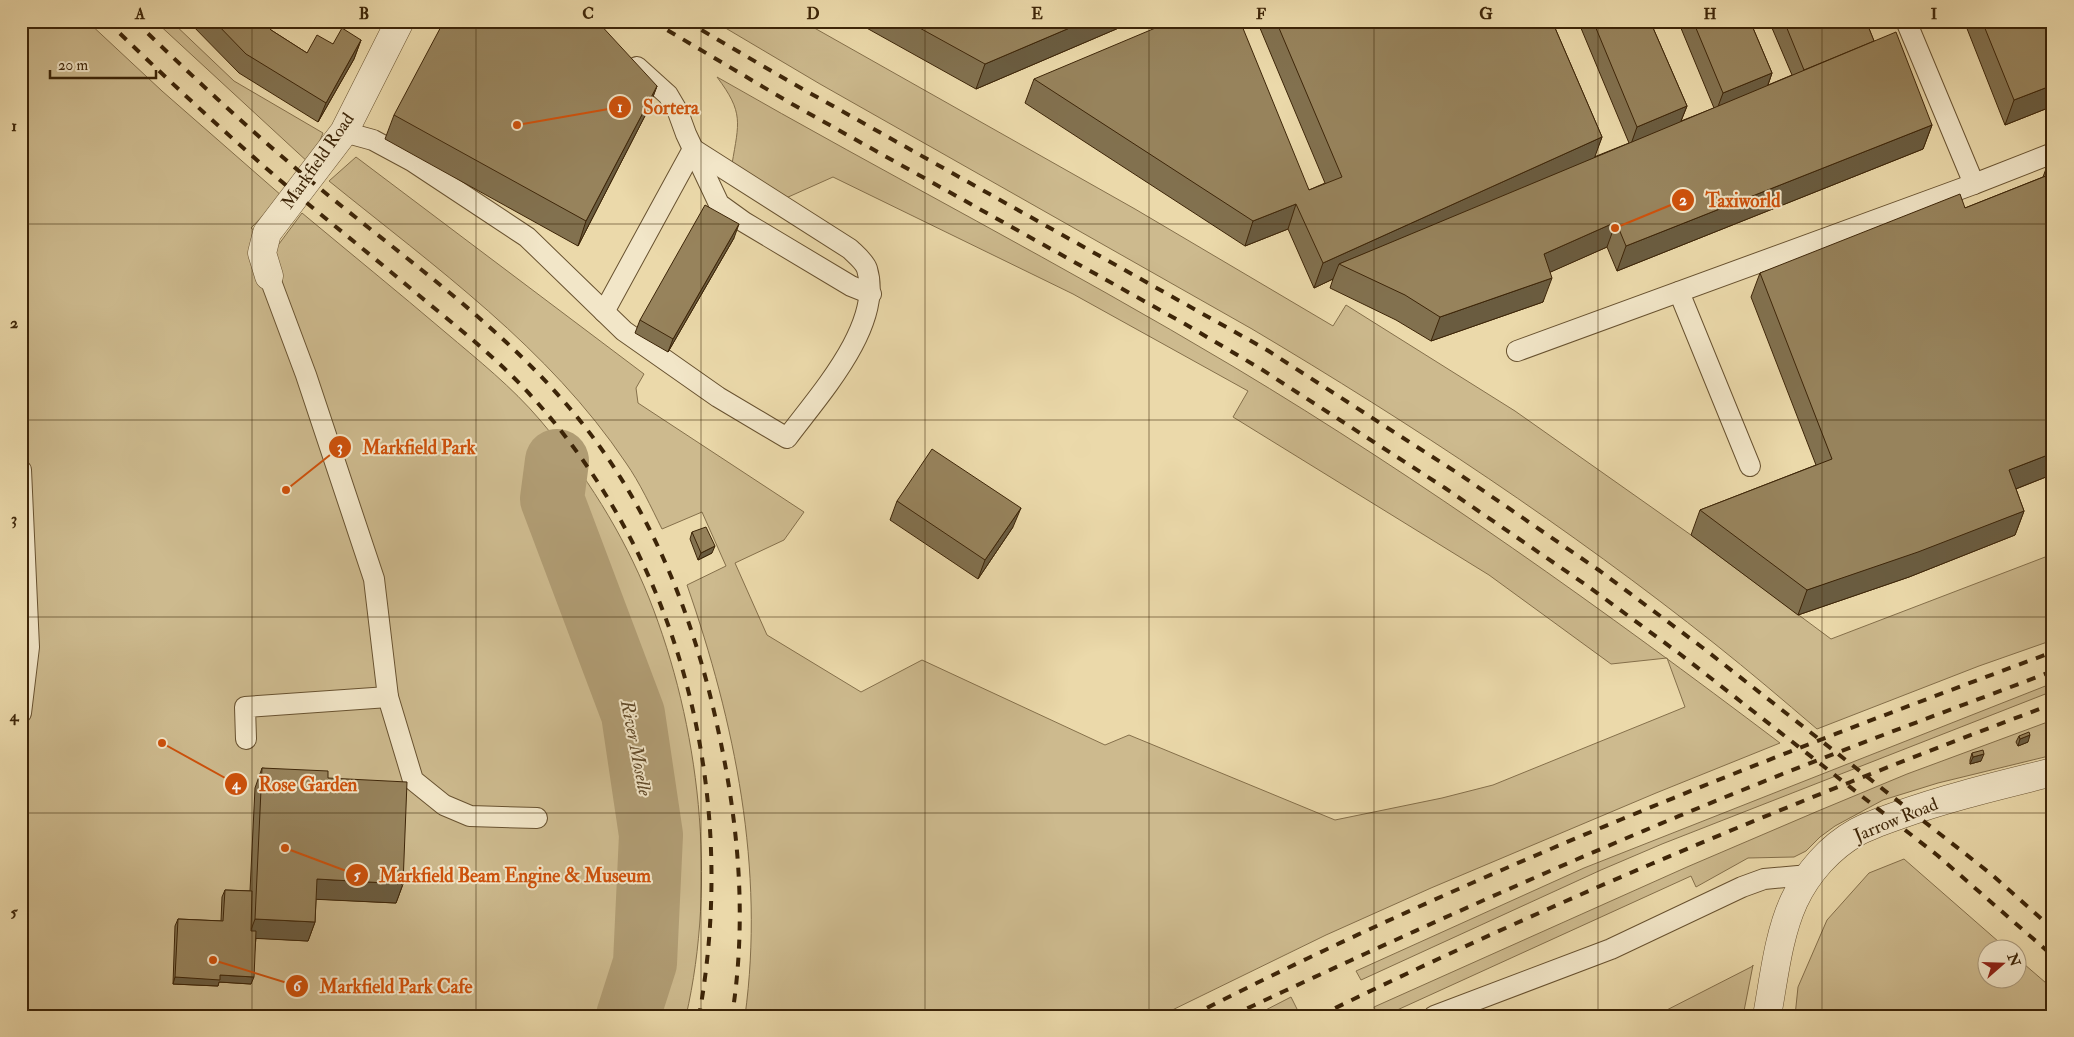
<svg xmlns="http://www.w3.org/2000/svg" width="2074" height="1037" viewBox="0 0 2074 1037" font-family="'IM FELL Double Pica',serif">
  <rect width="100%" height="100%" fill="#ebd9aa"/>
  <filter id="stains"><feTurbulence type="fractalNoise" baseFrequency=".004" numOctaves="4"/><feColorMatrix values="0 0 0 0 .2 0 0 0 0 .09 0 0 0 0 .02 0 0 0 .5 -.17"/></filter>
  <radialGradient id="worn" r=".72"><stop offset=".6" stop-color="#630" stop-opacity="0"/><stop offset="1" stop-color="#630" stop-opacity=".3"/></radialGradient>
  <g fill="#cdba8e" stroke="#85704b">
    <path d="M21,21H87L162,91L282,196L251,228L276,248L302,213C350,253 398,292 445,332C478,360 512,387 540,420C585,473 623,533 649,598C700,726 717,881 686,1016H21Z"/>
    <path d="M155,21H171L234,81L323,133L310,164Z"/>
    <path d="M719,21H802L1135,209L1333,326L1346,305L1515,411L1691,535L1831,639L2053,554V640L1979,666L1817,729C1783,700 1749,671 1715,644C1569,528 1412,424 1252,329L820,84L717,23Z"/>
    <path d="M717,77C888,175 1065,266 1234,367C1424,481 1604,610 1780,743L1656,793L1431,888L1326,935L1160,1016H745C765,869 735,723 687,585L726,566L702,512L662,529C651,507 640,483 626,463C549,348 435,267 329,181L356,157L644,374L636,388L638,403L804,512L784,540L735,563L767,635L861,692L922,660L1105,745L1129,735L1335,820L1442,798L1493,785L1685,707L1667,658L1611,664L1489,575L1233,417L1248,391L1073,294L833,177L786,198L732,164C739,122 744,113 717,77Z"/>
    <path d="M2053,683V691L1662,844L1601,870L1361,980L1356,971L1584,868Z"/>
    <path d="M2053,720V755L1938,783L1883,800L1835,826L1820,837L1806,851L1794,857L1748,858L1696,887L1691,876L1384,1016H1378L1374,1007L1687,867L1818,811L1907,774Z"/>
    <path d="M1904,859L2007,949L1986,950V980H2016L2017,958L2053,989V1016H1795L1798,987L1827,920L1869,873Z"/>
    <path d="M1753,965L1743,1016H1655L1753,966Z"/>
    <path d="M1291,997L1299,1013L1293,1016H1254Z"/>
  </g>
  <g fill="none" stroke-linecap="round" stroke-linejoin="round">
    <path stroke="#b09c73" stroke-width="64" d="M557,461L552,499L633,714L651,835L645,963L628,1016"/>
    <defs>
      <g id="service">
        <path d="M1906,21L1974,184L2053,153"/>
        <path d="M637,67L668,95L678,112L686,134L719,204L744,222L851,286L871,294"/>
        <path d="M344,132L373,140L412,161L527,237L624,331L718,397L787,438C818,396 884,325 867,269C865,262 855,254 850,249L693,149"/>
        <path d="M269,276L306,375L374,579L388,697L413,780L444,805L470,816L537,818"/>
        <path d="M1679,292L1750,466"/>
        <path d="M604,312L693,149"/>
        <path d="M1517,351L1974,184"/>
        <path d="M21,470L29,647L21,713"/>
        <path d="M246,739L245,707L388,697"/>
        <path d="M1434,1016L1611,949L1742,887L1764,879L1809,875"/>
      </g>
      <g id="minor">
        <path d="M269,276L262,253L267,233L344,132L400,21"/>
        <path d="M1767,1016C1774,978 1778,936 1794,901C1807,873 1830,847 1857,832C1870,825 1885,820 1899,815C1949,797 2001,785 2053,772"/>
      </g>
    </defs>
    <use href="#service" stroke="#685230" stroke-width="22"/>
    <use href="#minor" stroke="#685230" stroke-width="29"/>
    <use href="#service" stroke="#f2e6c8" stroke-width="20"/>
    <use href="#minor" stroke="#f2e6c8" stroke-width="28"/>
    <g stroke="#3d2508" stroke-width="4" stroke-dasharray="9 9" stroke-linecap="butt">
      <path d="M107,21C174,86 242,149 313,208C352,240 390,271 428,303C460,329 492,355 521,385C680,551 740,791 699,1016"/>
      <path d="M135,21C196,80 257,137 323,191C418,269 521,340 595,440C659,527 697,629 719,734C739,827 747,921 732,1016"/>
      <path d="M652,21L792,104L1185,324L1261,369L1445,488L1589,587L1680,654L1937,855L2053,956"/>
      <path d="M686,21L792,83L1267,350L1459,474L1600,571L1703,648L1991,874L2053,929"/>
      <path d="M1191,1016C1469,874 1761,760 2053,652"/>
      <path d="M1231,1016C1404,935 1578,856 1755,785C1854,745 1953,709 2053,671"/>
      <path d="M1319,1016C1557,899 1804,797 2053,704"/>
    </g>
  </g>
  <g fill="#82714f" stroke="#3d2508">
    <path d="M188,21H263L271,30L307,53L333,44L361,40L354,59L318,122L239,73Z"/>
    <path d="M854,21H1135L976,89Z"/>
    <path d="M1257,21H1552L1602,137L1594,157L1629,143L1578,21H1650L1687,106L1681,121L1714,108L1678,21H1750L1772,73L1768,85L1792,75L1769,21H1866L1874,41L1932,125L1923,149L1617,271L1607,247L1550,272L1543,302L1431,341L1396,320L1330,288L1333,279L1314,288L1288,229L1245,246L1025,103L1034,79L1309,190L1325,183Z"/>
    <path d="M1964,21H2053V106L2005,125Z"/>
    <path d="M657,86L648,110L578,246L385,139L394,115Z"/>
    <path d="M2053,164V470L2051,475L2016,489L2024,511L2015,535L1909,577L1798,615L1691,535L1700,510L1816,465L1751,297L1760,273L1965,208L2043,177L2047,166Z"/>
    <path d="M734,238L668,352L635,333L640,320Z"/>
    <path d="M897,501L1013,527L978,579L890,520Z"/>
    <path d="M692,532L712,553L698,560L690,539Z"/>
    <path d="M2019,736L2028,742L2018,746L2016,742Z"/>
    <path d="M1972,753L1981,761L1970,764V760Z"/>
    <path d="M262,768L328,778L403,884L396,903L316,899L315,922L308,941L256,938L251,984L219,982L218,986L173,984L175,926L178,919L221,921L222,897L225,890L250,891L255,788Z"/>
  </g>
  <g fill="#6a5c40" stroke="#3d2508">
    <path d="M1086,21H1135L976,89L985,64Z"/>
    <path d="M361,40L354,59L318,122L326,103Z"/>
    <path d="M1772,73L1765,93L1716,112L1723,93Z"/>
    <path d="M2053,85V106L2005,125L2014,100Z"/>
    <path d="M657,86L648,110L578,246L586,221Z"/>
    <path d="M1687,106L1679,126L1630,147L1637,127Z"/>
    <path d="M1932,125L1923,149L1617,271L1626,246Z"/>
    <path d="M1602,137L1593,162L1339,264L1333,279L1314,288L1323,263Z"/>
    <path d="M1296,204L1288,229L1245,246L1253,221Z"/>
    <path d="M1616,222L1607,247L1535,279L1544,254Z"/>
    <path d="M739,224L734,238L668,352L673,339Z"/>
    <path d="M1552,278L1543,302L1431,341L1440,317Z"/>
    <path d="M2053,453V470L2051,475L2000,495L2009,470Z"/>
    <path d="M1021,508L1013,527L978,579L985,560Z"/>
    <path d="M2024,511L2015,535L1909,577L1798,615L1807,590Z"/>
    <path d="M715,546L712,553L698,560L701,553Z"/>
    <path d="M2030,735L2028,742L2018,746L2020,739Z"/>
    <path d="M1984,754L1981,761L1970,764L1973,757Z"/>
    <path d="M317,879L403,884L396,903L310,899Z"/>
    <path d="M255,919L315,922L308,941L248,938Z"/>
    <path d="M220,975L254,977L251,984L219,982L218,986L173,984L175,977Z"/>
  </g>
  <g fill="#97835c" stroke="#3d2508">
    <path d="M214,21H263L271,30L307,53L317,35L333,44L342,28L361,40L326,103L246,54Z"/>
    <path d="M444,21H597L657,86L586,221L394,115Z"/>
    <path d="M907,21H1086L985,64Z"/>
    <path d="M1172,21H1240L1309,190L1342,177L1276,21H1552L1602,137L1323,263L1296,204L1253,221L1034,79Z"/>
    <path d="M1593,21H1650L1687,106L1637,127Z"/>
    <path d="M1693,21H1750L1772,73L1723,93Z"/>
    <path d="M1784,21H1866L1874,41L1804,70Z"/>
    <path d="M1982,21H2053V85L2014,100Z"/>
    <path d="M1896,32L1932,125L1626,246L1616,222L1544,254L1552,278L1440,317L1405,295L1339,264Z"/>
    <path d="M2053,164V428L2051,429L2053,432V453L2009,470L2024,511L1918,552L1807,590L1700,510L1832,459L1760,273L1960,194L1965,208L2051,174L2047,166Z"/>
    <path d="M705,205L739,224L673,339L640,320Z"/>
    <path d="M932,449L1021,508L985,560L897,501Z"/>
    <path d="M706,527L715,546L701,553L692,532Z"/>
    <path d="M2029,732L2030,735L2020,739L2019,736Z"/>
    <path d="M1983,750L1984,754L1973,757L1972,753Z"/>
    <path d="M262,768L328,771V778L407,782L403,884L317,879L315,922L255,919Z"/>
    <path d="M225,890L252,891L251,931H256L254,977L220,975V980L175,977L178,919L223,921Z"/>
  </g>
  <path fill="none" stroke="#3d2508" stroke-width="1" stroke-opacity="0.55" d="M252,21V1016M476,21V1016M701,21V1016M925,21V1016M1149,21V1016M1374,21V1016M1598,21V1016M1822,21V1016M21,224H2053M21,420H2053M21,617H2053M21,813H2053"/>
  <g text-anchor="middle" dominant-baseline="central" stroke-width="4" stroke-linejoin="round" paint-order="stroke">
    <g font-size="18" fill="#3d2508" stroke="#f2e6c8">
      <text transform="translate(318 161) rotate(-55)">Markfield Road</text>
      <text transform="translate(1896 820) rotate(-22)">Jarrow Road</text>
    </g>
    <g font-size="19" font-style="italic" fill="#604928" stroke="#f2e6c8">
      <text transform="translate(636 748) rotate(79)">River Moselle</text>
    </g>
  </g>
  <path fill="none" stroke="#ce510b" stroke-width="2" d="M517 125L620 107M1615 228L1683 200M286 490L340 447M162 743L236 784M285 848L357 875M213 960L297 986"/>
  <g fill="#ce510b" stroke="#f2e6c8" stroke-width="2">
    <circle cx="517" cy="125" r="5"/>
    <circle cx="1615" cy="228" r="5"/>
    <circle cx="286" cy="490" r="5"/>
    <circle cx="162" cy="743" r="5"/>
    <circle cx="285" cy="848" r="5"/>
    <circle cx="213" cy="960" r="5"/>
    <circle cx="620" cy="107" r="12"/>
    <circle cx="1683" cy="200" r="12"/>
    <circle cx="340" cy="447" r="12"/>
    <circle cx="236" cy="784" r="12"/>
    <circle cx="357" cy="875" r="12"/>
    <circle cx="297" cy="986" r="12"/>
  </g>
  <g font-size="15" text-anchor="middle" font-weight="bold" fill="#fff">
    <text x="620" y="112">1</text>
    <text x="1683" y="205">2</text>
    <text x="340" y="452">3</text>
    <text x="236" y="789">4</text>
    <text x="357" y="880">5</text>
    <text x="297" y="991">6</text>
  </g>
  <g font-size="19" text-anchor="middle" font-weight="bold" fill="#ce510b" stroke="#f2e6c8" stroke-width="4" stroke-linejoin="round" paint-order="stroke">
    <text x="671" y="114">Sortera</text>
    <text x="1743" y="207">Taxiworld</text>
    <text x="419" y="454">Markfield Park</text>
    <text x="308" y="791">Rose Garden</text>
    <text x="515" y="882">Markfield Beam Engine &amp; Museum</text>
    <text x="396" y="993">Markfield Park Cafe</text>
  </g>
  <rect width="2074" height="1037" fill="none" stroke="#ebd9aa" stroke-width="55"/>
  <g transform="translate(2002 964) rotate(70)"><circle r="24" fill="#f2e6c8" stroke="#aa997b"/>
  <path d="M0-4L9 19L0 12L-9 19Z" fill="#8f2418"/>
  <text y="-8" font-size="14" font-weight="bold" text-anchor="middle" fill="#3d2508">N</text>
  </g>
  <path d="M50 70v8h106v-8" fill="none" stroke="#3d2508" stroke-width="2.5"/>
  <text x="58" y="70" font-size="15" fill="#3d2508" stroke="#f2e6c8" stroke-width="4" paint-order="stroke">20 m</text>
  <rect x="28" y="28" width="2018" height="982" fill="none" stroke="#3d2508" stroke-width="2"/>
  <g font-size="16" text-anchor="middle" font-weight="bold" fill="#3d2508">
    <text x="140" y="19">A</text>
    <text x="364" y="19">B</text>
    <text x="588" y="19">C</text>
    <text x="813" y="19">D</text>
    <text x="1037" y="19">E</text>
    <text x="1261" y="19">F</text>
    <text x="1486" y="19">G</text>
    <text x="1710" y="19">H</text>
    <text x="1934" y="19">I</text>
    <text x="14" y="131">1</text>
    <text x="14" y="328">2</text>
    <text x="14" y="524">3</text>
    <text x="14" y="721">4</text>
    <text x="14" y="917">5</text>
  </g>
  <rect width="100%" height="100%" filter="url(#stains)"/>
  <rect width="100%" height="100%" fill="url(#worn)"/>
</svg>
